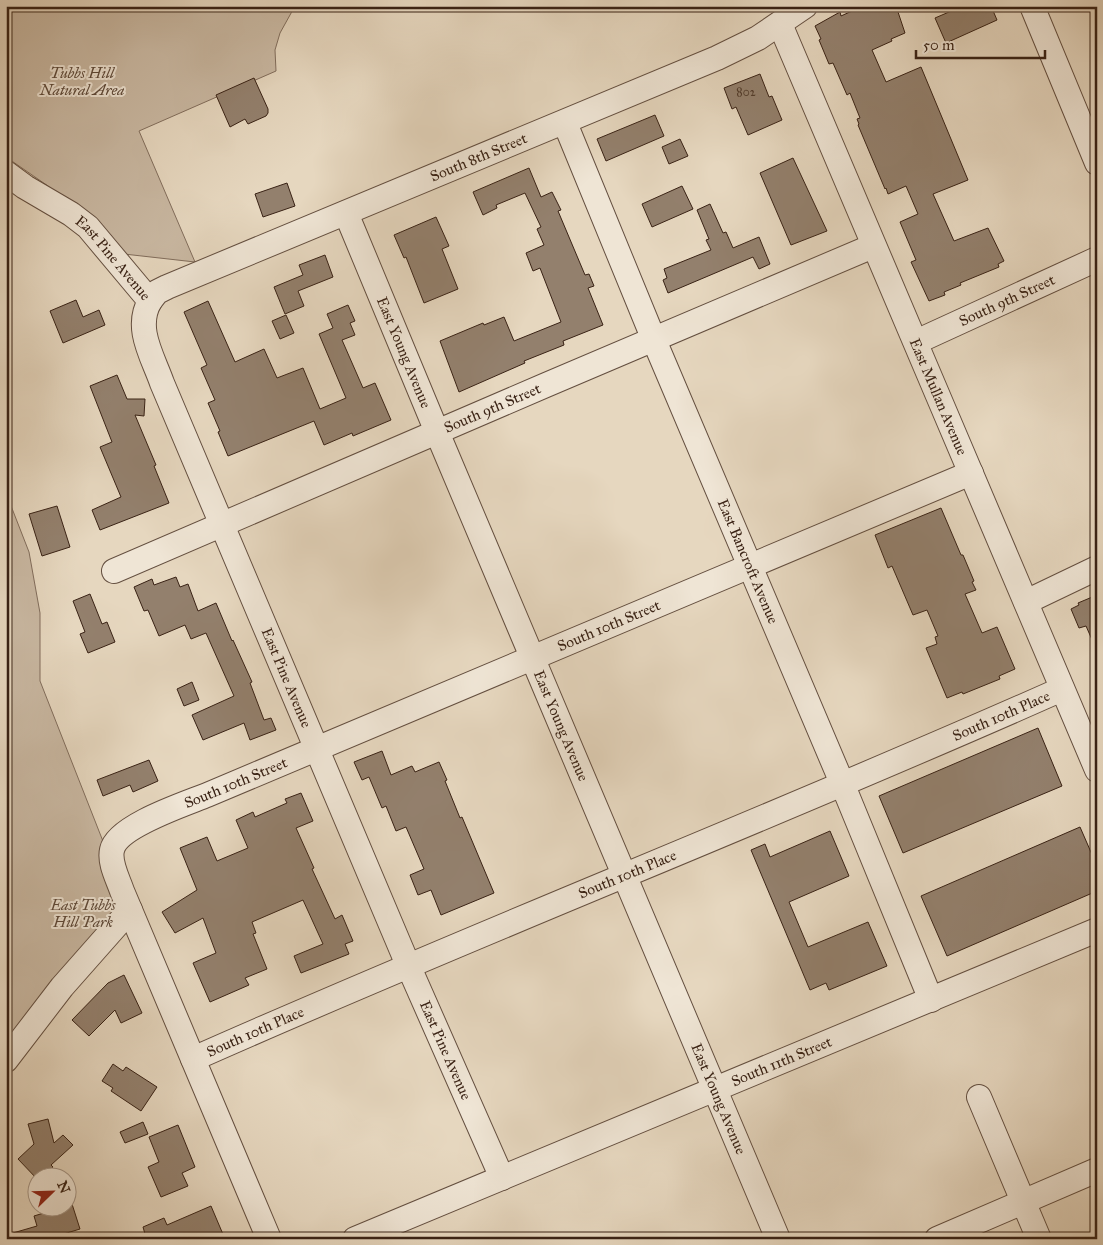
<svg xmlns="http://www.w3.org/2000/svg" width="1103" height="1245" viewBox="0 0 1103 1245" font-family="'IM FELL Great Primer',serif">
  <rect width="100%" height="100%" fill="#e6d7bf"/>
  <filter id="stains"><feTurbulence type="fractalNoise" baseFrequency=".004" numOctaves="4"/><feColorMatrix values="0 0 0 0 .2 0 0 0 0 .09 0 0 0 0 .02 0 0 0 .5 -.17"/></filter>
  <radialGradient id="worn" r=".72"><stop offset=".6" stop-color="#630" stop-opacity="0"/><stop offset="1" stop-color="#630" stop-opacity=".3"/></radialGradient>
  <g fill="#c9b8a2" stroke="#816d5c">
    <path d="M6,6H295L280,33L275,50L276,71L139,131L195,262L124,254L48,186L6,157Z"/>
    <path d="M6,493L29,552L40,613V681L130,910L6,1060Z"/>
  </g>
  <g fill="#93806d" stroke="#392215">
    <path d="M863,6H896L905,33L891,39L892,41L872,50L886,82L921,67L968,180L933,194L954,241L988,228L1004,261L998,264L999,267L960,283L961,285L944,292L945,295L929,301L911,262L916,260L900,222L918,214L906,186L888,194L886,188L885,189L858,125L859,124L857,119L860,118L850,93L847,95L833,63L829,64L819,40L821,39L815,26L840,12L841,16Z"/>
    <path d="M963,6H991L997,20L946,43L935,18Z"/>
    <path d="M760,74L769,97L772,96L782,120L748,135L736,107L732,109L724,88Z"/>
    <path d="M254,78L268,109V113L266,116L248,124L245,119L230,127L216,95Z"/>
    <path d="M655,115L664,136L606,161L597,139Z"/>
    <path d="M680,139L688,156L669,164L662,147Z"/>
    <path d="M793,158L827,231L791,245L760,173Z"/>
    <path d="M529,168L541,197L552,192L561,210L558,211L585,275L589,274L594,286L588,288L603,325L563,341L564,345L524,361L525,363L459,392L440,341L483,323L484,325L504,317L514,341L561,322L540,268L533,271L526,253L544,245L537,229L541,227L525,193L496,205L497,208L483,215L473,192Z"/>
    <path d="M287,183L295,206L263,217L255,194Z"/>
    <path d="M682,186L693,209L652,227L642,204Z"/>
    <path d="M710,204L723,233L726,232L733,248L759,237L770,264L759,269L753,257L668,293L663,280L667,278L664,269L711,250L706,240L709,239L697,210Z"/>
    <path d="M436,217L449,246L442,249L458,289L424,303L406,257L404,258L394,235Z"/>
    <path d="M325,255L333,277L298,291L304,306L285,314L274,287L303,275L299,265Z"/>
    <path d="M76,300L83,317L99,310L105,325L63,343L50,311Z"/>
    <path d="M208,301L235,362L264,349L277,378L303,368L320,409L346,398L319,334L333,328L327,314L348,305L355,321L350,323L355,335L342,340L363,388L375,383L391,420L353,436L352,433L324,445L314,421L228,456L218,432L220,431L208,403L215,400L201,368L207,365L184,312Z"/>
    <path d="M286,315L294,333L280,339L272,321Z"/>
    <path d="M117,375L127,399H145L144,416L135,415L156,465L154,466L169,503L100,530L92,510L121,497L100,447L112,442L90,386Z"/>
    <path d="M57,506L70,547L42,556L29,514Z"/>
    <path d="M941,508L961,555H963L974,581L972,582L976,590L965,594L982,633L997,627L1015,669L999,676L1000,679L963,694L962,692L947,698L926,648L937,644L935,637L938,636L927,610L913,615L892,566L888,568L875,535Z"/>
    <path d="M176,577L180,587L188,584L198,611L216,603L232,641L233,640L252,682L250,683L264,720L271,718L276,730L250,740L244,723L203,740L192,715L234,696L206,633L191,639L185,625L159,636L148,610L144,611L134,587L152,579L154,585Z"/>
    <path d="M90,594L102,624L107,622L115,642L88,653L80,634L85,632L73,601Z"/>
    <path d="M1097,595V651L1086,626L1079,628L1071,609L1079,605L1078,603Z"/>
    <path d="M192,682L199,700L184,706L177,689Z"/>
    <path d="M1038,728L1062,786L903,853L879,796Z"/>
    <path d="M382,751L391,775L412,766L415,772L439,762L447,780L445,781L460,818L462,817L494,893L441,915L431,890L418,895L410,875L424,869L406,827L396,831L386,806L382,808L369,777L362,780L354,762Z"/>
    <path d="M149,760L158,781L133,792L130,785L103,796L97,780Z"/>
    <path d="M301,793L313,821L296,828L314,868L312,869L335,919L342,915L353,941L345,944L349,954L301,973L294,956L323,944L303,900L252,922L256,933L253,934L267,969L245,978L249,985L210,1002L193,963L216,953L203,918L175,933L162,912L197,890L180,848L207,837L217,861L248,848L236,820L253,812L255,817L287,803L285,799Z"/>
    <path d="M1080,827L1097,866V891L947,956L921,896Z"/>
    <path d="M830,831L849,876L789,902L808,947L868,922L887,966L829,990L826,983L810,990L751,850L765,844L770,857Z"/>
    <path d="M124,975L142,1013L121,1023L115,1010L89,1036L72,1020L108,983Z"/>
    <path d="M113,1064L123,1071L126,1067L157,1087L141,1111L111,1091L113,1088L102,1081Z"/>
    <path d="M48,1119L54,1143L63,1135L73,1145L51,1165L53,1167L41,1178H38V1180L18,1159L34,1144L28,1124Z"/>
    <path d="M143,1122L148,1134L125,1143L120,1132Z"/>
    <path d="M178,1125L195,1167L182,1173L188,1186L161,1197L148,1167L159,1162L149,1137Z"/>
    <path d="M72,1204L80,1229L47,1239H6V1235L37,1226L34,1216L60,1208H68V1205Z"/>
    <path d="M211,1206L225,1239H135L145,1234L143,1227L164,1218L167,1225Z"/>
  </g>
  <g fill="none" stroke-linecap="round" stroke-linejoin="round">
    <defs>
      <g id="minor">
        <path d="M1032,6L1097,163"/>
        <path id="s1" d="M780,24C885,273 992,521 1097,770"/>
        <path id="s2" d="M565,123L654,340L842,783L931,1000"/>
        <path id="s3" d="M6,173L25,187L71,214L88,227L150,301C134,328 153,357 162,383L408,965L502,1178"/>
        <path id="s4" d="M346,213L437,432L778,1239"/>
        <path id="s5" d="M150,301L157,292L167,287L717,58L758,38L805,6"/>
        <path id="s6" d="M916,342L1097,259"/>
        <path id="s7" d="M114,571L546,385L873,246"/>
        <path d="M1026,602L1097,568"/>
        <path id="s8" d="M193,1059C481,931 775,817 1062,689"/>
        <path d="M6,1060L62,987L130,910"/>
        <path d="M979,1097L1039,1239"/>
        <path id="s9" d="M269,1239L122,891C118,879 109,863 112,850C117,826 185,804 207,795L971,473"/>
        <path id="s10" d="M355,1239L1097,930"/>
        <path d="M937,1239L1097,1170"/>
      </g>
    </defs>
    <use href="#minor" stroke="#644f40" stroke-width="26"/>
    <use href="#minor" stroke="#efe5d5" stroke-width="24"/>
  </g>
  <g text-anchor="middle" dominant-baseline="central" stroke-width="4" stroke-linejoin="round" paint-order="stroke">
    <g font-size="12" fill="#503a2b">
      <text x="746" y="92">802</text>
    </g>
    <g font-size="15" font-style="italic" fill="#5d4838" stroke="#efe5d5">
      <text x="82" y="73">Tubbs Hill<tspan x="82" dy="17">Natural Area</tspan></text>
      <text x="83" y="905">East Tubbs<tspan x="83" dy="17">Hill Park</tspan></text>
    </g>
    <g font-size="15" fill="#392215" stroke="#efe5d5">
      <text stroke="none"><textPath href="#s5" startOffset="360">South 8th Street</textPath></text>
      <text stroke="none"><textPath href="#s3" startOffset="138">East Pine Avenue</textPath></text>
      <text stroke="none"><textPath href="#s6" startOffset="100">South 9th Street</textPath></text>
      <text stroke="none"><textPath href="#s4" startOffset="151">East Young Avenue</textPath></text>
      <text stroke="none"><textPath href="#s1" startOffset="405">East Mullan Avenue</textPath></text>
      <text stroke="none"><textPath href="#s7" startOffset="412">South 9th Street</textPath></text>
      <text stroke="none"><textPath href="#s2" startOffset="475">East Bancroft Avenue</textPath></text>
      <text stroke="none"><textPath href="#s9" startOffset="969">South 10th Street</textPath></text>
      <text stroke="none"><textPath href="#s3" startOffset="601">East Pine Avenue</textPath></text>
      <text stroke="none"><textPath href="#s8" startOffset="878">South 10th Place</textPath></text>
      <text stroke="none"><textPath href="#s4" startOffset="556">East Young Avenue</textPath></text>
      <text stroke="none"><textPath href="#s9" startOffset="564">South 10th Street</textPath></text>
      <text stroke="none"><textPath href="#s8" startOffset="472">South 10th Place</textPath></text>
      <text stroke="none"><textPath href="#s8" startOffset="68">South 10th Place</textPath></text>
      <text stroke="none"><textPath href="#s3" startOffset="1006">East Pine Avenue</textPath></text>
      <text stroke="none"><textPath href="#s10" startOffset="462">South 11th Street</textPath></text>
      <text stroke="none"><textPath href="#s4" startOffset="961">East Young Avenue</textPath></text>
    </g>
  </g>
  <rect width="1103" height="1245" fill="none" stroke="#e6d7bf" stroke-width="25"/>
  <rect x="8" y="8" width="1088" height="1230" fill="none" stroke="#392215" stroke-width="2.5"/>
  <rect x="12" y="12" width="1078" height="1220" fill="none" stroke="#392215"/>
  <g transform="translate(52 1192) rotate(67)"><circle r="24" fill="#efe5d5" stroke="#a69788"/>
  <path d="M0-4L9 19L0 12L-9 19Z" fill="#8f2418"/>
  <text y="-8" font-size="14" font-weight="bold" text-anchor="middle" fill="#392215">N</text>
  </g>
  <path d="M916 50v8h129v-8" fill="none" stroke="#392215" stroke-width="2.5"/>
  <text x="923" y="50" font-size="15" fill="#392215" stroke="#efe5d5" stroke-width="4" paint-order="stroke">50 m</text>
  <rect width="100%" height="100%" filter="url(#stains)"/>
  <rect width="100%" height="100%" fill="url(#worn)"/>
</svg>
